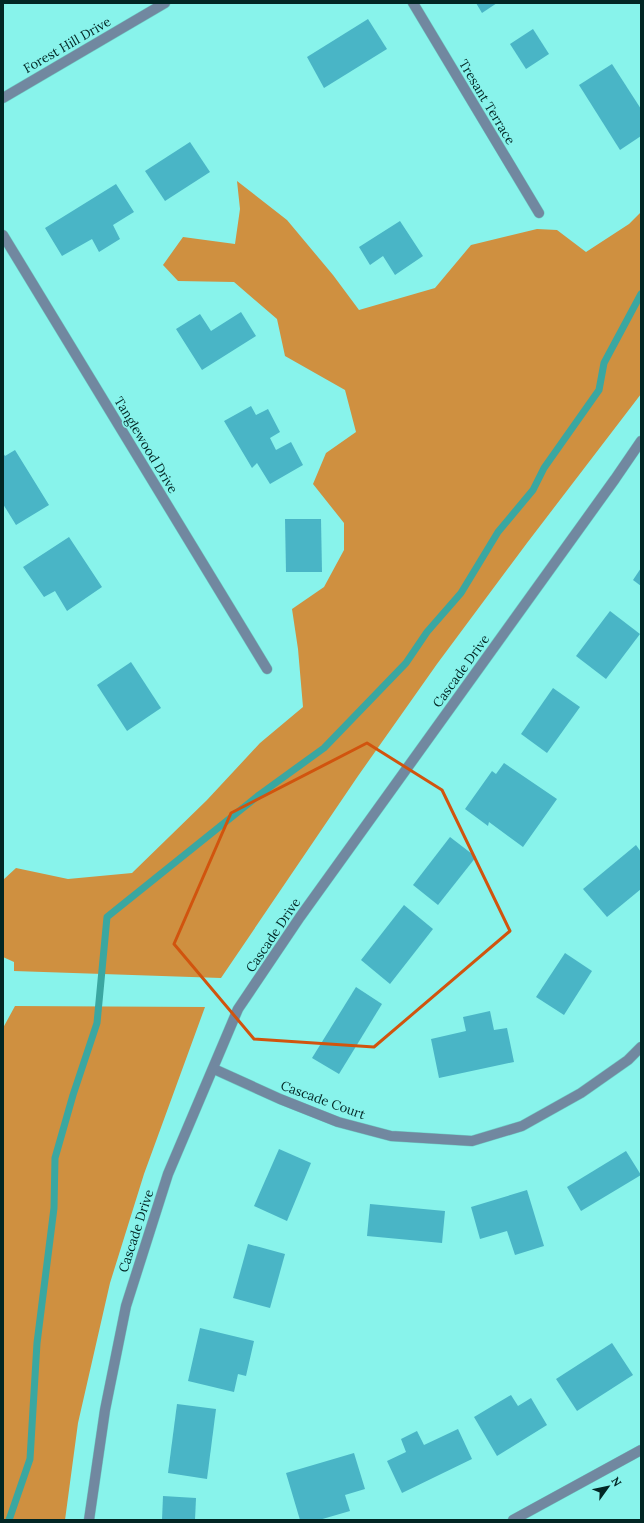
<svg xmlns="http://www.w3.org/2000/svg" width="644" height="1523" viewBox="0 0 644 1523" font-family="Lora,serif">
  <rect width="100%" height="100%" fill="#88f3eb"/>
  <g fill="#cf9040">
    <path d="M237,181L287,220L333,275L359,310L435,288L471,245L537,229L557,230L586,252L629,224L641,212V394L527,543L437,664L358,776L221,978L14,971V962L3,957V880L16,868L68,879L132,873L207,800L260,743L303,707L298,649L292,609L324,587L344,550V523L313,484L326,453L356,432L345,390L285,356L277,319L234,282L178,281L163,265L183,237L235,244L240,209Z"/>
    <path d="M15,1006L205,1007L144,1174L110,1283L78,1423L65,1520H3V1028Z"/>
  </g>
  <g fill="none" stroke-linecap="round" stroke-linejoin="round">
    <path stroke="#3aa7a1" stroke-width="7" d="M9,1520L30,1459L37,1343L54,1208L55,1158L73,1095L97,1023L107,917L259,795L324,748L406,663L427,632L461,593L498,532L533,490L544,468L599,390L604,363L641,294"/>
  </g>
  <g fill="#49b5c6">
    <path d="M476,3H497L482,13Z"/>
    <path d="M368,19L387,49L324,88L307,57Z"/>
    <path d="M533,29L549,54L526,69L510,44Z"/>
    <path d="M612,64L641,109V136L620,150L579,85Z"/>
    <path d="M190,142L210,172L165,201L145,171Z"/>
    <path d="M116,184L134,212L113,225L120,239L99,252L92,239L62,256L45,228Z"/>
    <path d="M400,221L423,256L395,275L383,256L370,265L359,247Z"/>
    <path d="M241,312L256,336L202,370L176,329L200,314L211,331Z"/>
    <path d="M251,406L256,415L268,409L280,432L270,438L276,450L291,442L303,465L270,484L257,463L252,468L224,421Z"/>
    <path d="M15,450L49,505L16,525L3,504V453L5,456Z"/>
    <path d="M285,519H321L322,572H286Z"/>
    <path d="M69,537L102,587L67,611L55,591L44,597L23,567Z"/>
    <path d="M641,568V586L633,580Z"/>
    <path d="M610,611L640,634L606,679L576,656Z"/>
    <path d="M131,662L161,708L127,731L97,685Z"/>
    <path d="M553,688L580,707L547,753L521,734Z"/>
    <path d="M504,763L557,799L523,847L489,822L488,826L465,809L492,771L496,774Z"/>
    <path d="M450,837L476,857L438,905L413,885Z"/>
    <path d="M636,845L641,852V889L607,917L583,889Z"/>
    <path d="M404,905L433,929L390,984L361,960Z"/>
    <path d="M565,953L592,971L564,1015L536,997Z"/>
    <path d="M356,987L382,1004L339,1074L312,1058Z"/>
    <path d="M490,1011L494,1030L507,1028L514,1062L439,1078L431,1039L466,1031L463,1017Z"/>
    <path d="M279,1149L311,1163L287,1221L254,1206Z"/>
    <path d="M626,1151L641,1175L581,1211L567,1187Z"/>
    <path d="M527,1190L544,1246L515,1255L507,1231L480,1239L471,1207Z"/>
    <path d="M370,1204L445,1211L442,1243L367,1236Z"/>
    <path d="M248,1244L285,1254L270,1308L233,1298Z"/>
    <path d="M200,1328L254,1341L246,1376L238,1374L234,1392L188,1381Z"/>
    <path d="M612,1343L633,1375L577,1411L556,1379Z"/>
    <path d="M511,1395L518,1406L531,1398L547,1425L497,1456L474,1417Z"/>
    <path d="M177,1404L216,1409L207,1479L168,1473Z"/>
    <path d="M458,1429L472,1459L402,1493L387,1461L406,1452L401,1439L417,1431L424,1445Z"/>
    <path d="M354,1453L365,1489L345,1495L350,1511L319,1520H300L286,1473Z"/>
    <path d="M163,1496L196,1498L195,1520H162Z"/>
  </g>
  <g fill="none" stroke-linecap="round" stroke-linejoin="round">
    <defs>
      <g id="minor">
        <path d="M413,3L539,213"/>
        <path d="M3,98L165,3"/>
        <path d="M3,235L267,669"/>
        <path d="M214,1069L280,1099L338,1122L391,1136L472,1141L522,1126L581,1093L628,1060L641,1047"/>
        <path d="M89,1520L105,1410L126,1306L168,1174L238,1009L300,917L615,479L641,441"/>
        <path d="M513,1520L641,1450"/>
      </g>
    </defs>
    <use href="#minor" stroke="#70cec7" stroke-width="11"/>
    <use href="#minor" stroke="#7188a0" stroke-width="10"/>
  </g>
  <path fill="none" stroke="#d1540e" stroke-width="3" stroke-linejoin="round" d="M367,743L442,790L510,931L374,1047L254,1039L174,944L231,813Z"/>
  <g text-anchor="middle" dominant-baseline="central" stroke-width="3.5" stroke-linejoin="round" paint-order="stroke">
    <g font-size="13" fill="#022624" stroke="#88f3eb">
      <text transform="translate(67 45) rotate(-30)">Forest Hill Drive</text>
      <text transform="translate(487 102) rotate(59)">Tresant Terrace</text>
      <text transform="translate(146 445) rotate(59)">Tanglewood Drive</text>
      <text transform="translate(461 671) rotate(-54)">Cascade Drive</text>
      <text transform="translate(273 935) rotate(-56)">Cascade Drive</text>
      <text transform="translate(323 1100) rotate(20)">Cascade Court</text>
      <text transform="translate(136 1231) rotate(-72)">Cascade Drive</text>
    </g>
  </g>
  <rect width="644" height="1523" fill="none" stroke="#022624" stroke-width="8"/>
  <g transform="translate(608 1487) rotate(57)" stroke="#88f3eb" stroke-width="3" paint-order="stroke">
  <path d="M0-3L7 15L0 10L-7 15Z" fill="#022624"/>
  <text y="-6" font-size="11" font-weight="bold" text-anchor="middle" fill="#022624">N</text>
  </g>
</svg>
